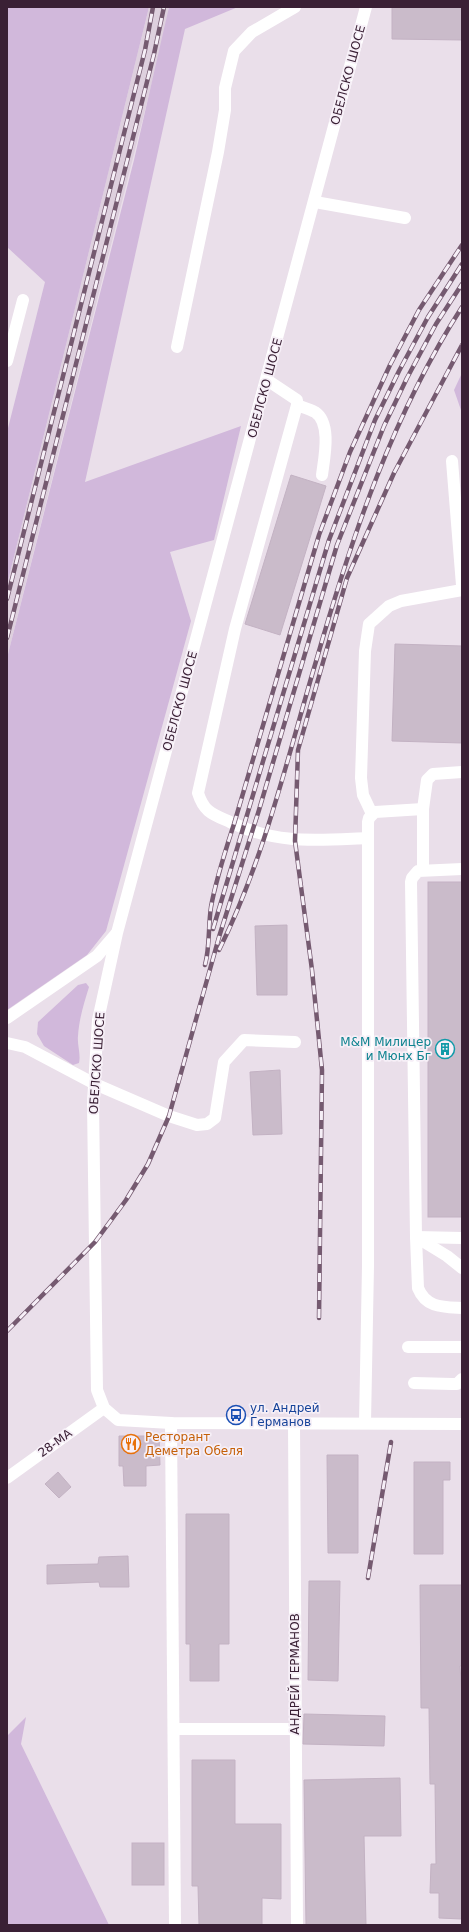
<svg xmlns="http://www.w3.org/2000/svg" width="469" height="1932" viewBox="0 0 469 1932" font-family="'DejaVu Sans',sans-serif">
  <rect width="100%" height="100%" fill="#eadfea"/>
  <path fill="#ded0de" d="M149,7H169L166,27L7,658V585Z"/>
  <g fill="#d1b8db">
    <path d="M7,7H149L7,585V432L45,282L7,247Z"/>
    <path d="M169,7H238L185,29L85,482L241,426L214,540L170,552L191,621L106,931L87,955L7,1010V658L134,160Z"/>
    <path d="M462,373V413L454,390Z"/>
    <path d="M86,983L89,987C84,1003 79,1019 78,1036C77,1045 81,1054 79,1063L73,1065L44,1046L37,1034L38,1022L78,985Z"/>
    <path d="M26,1717L21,1744L109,1925H7V1736Z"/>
  </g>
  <g fill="#cabbca" stroke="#c3b2c3">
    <path d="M392,7H462V40L392,39Z"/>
    <path d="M291,475L326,486L280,635L245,624Z"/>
    <path d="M395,644L462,646V743L392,741Z"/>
    <rect x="428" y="882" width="34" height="335"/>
    <path d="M287,925V995H257L255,926Z"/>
    <path d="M280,1070L282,1134L253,1135L250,1072Z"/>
    <path d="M119,1436H159L160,1465L146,1466V1486H124L123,1466H119Z"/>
    <path d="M327,1455H358V1553H328Z"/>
    <path d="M414,1462H450V1480H443V1554H414Z"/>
    <path d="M58,1472L71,1487L59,1498L45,1484Z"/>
    <path d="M186,1514H229V1644H219V1681H190V1644H186Z"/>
    <path d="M128,1556L129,1587H100L99,1582L47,1584V1565L98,1564L99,1557Z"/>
    <path d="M309,1581H340L338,1681L308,1680Z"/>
    <path d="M420,1585H462V1666H460L462,1696V1919L439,1918V1893H430L431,1864H436L435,1784H430L429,1708H421Z"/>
    <path d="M304,1714L385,1716L384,1746L303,1744Z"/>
    <path d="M192,1760H235V1824H281V1899L262,1898V1925H199L198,1886H192Z"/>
    <path d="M400,1778L401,1836H364L366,1925H306L304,1780Z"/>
    <rect x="132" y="1843" width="32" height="42"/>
  </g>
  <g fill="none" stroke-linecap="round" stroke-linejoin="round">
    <g stroke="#fff" stroke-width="12">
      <path d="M366,7L117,933L98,1020L93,1103L97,1390L104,1408L118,1420L171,1423L462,1424"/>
      <path d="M315,202L405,218"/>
      <path d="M177,347L218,152L225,110V88L234,51L252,32L295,7"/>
      <path d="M7,361L23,300"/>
      <path d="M267,380L297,400V405L235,629L198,793C204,812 212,814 230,822C277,845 318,840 368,838"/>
      <path d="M297,405C302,407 309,409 315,412C332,423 324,459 322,475"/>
      <path d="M452,461L462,585"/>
      <path d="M372,814L363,795L361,778L365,651L369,624L389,606L401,601L462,590"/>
      <path d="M462,869L418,871L412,878L411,882L416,1237L447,1256L462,1268"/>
      <path d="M423,870V809L427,780L433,774L462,772"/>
      <path d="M7,1018L97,956L116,934"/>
      <path d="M7,1043L25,1047L95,1084L169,1116L197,1125L207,1124L215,1118L224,1062L244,1040L295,1042"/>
      <path d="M462,1238L416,1237L418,1288C426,1308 443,1307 462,1308"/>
      <path d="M408,1347H462"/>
      <path d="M414,1383L452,1384H457L462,1379"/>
      <path d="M171,1423L175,1925"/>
      <path d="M294,1423L297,1925"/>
      <path d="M365,1423L368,1266V822L369,818L375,812L423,809"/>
      <path d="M7,1478L104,1408"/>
      <path d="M175,1729H295"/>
    </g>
    <defs>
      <g id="rail">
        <path d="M7,599L145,50L153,7"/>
        <path d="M7,638L154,54L164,7"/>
        <path d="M213,929L329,540L375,420L399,371L428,317L462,264"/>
        <path d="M219,950C265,858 288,755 317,658C352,536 393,414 462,307"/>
        <path d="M205,965C210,947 208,927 211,907C216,879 225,852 234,824L319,535L350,452L390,365L419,310L462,245"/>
        <path d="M319,1318L322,1070L312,970L295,841L298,750L347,578L394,473L462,345"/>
        <path d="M7,1331L95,1242L126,1200L148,1164L169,1116L219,937L259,810L337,545L384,426L407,378L436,324L462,284"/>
        <path d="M368,1578L391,1442"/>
      </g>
    </defs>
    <use href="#rail" stroke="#755a70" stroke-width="4.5"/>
    <use href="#rail" stroke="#f6eff7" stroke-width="3" stroke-dasharray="9" stroke-linecap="butt"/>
  </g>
  <defs>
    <symbol id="building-ring" viewBox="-11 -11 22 22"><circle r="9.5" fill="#f6eff7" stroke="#0f9aa8" stroke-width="1.5"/><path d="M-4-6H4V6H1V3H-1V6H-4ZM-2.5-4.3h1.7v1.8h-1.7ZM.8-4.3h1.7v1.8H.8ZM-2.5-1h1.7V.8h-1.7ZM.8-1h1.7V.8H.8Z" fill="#0f9aa8"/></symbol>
    <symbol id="bus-ring" viewBox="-11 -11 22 22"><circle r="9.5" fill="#f6eff7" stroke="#1a4fb4" stroke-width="1.5"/><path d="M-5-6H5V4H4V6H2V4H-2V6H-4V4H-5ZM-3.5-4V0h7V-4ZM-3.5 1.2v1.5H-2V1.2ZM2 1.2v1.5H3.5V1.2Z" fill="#1a4fb4"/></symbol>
    <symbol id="restaurant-ring" viewBox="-11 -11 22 22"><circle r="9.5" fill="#f6eff7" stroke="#e8710a" stroke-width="1.5"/><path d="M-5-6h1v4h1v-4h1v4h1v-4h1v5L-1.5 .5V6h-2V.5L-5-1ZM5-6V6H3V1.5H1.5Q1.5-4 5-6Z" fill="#e8710a"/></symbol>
  </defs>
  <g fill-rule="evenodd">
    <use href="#building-ring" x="434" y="1038" width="22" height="22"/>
    <use href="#bus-ring" x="225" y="1404" width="22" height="22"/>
    <use href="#restaurant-ring" x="120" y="1433" width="22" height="22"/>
  </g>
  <g text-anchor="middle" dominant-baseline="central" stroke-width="3.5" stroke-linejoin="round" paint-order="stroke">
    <g font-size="12" fill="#3a2035" stroke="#f6eff7">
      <text transform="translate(348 75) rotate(-75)">ОБЕЛСКО ШОСЕ</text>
      <text transform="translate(265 388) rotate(-75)">ОБЕЛСКО ШОСЕ</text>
      <text transform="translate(180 701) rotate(-75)">ОБЕЛСКО ШОСЕ</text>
      <text transform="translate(97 1063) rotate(-86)">ОБЕЛСКО ШОСЕ</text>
      <text transform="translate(55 1443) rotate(-36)">28-МА</text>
      <text transform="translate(295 1674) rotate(-90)">АНДРЕЙ ГЕРМАНОВ</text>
    </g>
    <g font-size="12" fill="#0d838f" stroke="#f6eff7" text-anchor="end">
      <text x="431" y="1042">М&amp;M Mилицер<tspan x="431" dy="14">и Мюнх Бг</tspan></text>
    </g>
    <g font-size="12" fill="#164399" stroke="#f6eff7" text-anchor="start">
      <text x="250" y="1408">ул. Андрей<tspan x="250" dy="14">Германов</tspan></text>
    </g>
    <g font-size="12" fill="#c56008" stroke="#f6eff7" text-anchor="start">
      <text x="145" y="1437">Ресторант<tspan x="145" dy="14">Деметра Обеля</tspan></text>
    </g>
  </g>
  <rect width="469" height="1932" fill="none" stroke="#3a2035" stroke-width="16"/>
</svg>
